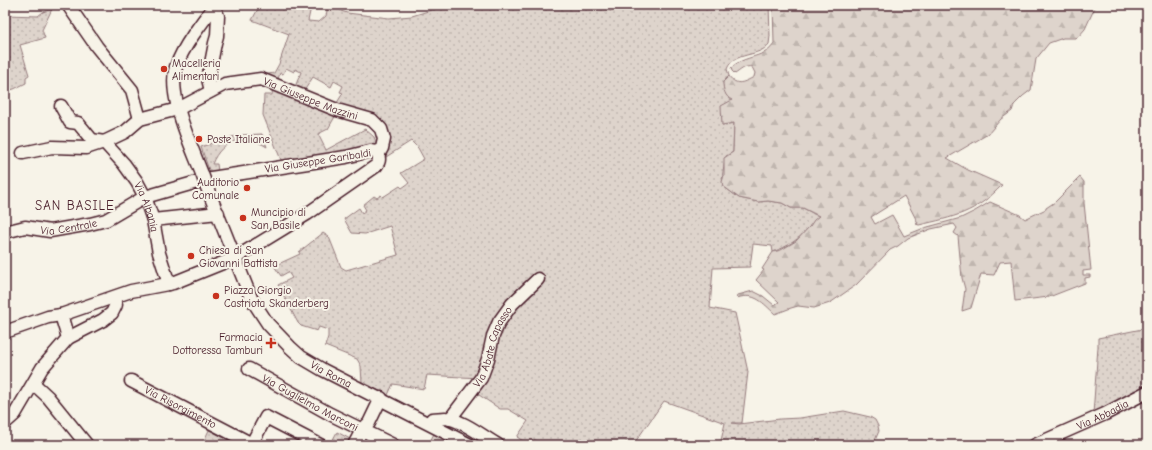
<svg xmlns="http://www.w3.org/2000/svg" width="1152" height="450" viewBox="0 0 1152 450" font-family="'Comic Neue',sans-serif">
  <defs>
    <pattern id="grass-dots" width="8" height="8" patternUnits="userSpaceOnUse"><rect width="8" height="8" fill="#ded4cc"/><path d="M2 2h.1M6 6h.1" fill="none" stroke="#c0b6af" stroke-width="1.8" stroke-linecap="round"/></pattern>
    <pattern id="forest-firs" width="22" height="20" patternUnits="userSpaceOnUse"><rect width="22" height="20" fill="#ded4cc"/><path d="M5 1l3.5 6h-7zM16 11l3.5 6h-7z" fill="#c0b6af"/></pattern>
  </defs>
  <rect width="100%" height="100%" fill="#f7f3e8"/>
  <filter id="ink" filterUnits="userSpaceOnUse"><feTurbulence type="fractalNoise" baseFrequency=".025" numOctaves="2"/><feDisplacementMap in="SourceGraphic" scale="8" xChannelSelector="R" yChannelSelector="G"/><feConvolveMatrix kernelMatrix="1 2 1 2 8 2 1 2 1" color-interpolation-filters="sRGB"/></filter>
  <g filter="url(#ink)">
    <g fill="url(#grass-dots)" stroke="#947a7c">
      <path d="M258,5H303L311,7L308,21L319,22L326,16L328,5H335L341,11L347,13L389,18L412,16L441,7V5H596L611,11V5H769L770,36L769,44C759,58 734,51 727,69L729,76L723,82L724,89L732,100L722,125L734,123L733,152L726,156C724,165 721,178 723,186L739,198L758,202L768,201L782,203L791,208H803L816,215H820C815,219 813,223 809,227C800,239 787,247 773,252L772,246L753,244L750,267L713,268L710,308L735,313L748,372L742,423H732L739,424L780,419L800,418L844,411L870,417L875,420L878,426L879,431L873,445H794L765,441L763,442L761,445H720L725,423L664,401L633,445H542L534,439L529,445L517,437L528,421L508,409H500L476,393L479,378L427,375L424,389L393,384L388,395L362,383L361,366L357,359L325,346L328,337V330L319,327L317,331L301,326L298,323L278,285L292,278L288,272L281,276L274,266L300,254L299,252L323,233L329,237L341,267L346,270L398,255L390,226L365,234L352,233L344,219L359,208L362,213L366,210L363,205L374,196L377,198L381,195L383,197L400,186L402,188L409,183L401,173L424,159L418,148L411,141L386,157V150L378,127L335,106L343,93L340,92L343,86L334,81L331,87L313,77L304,91L295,87L301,72L295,69L294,72L286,68L283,74L280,73L278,79L263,75L274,73L279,64L289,34L252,20L259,7Z"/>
      <path d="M52,9L42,30L45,38L20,45L29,75L26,77V83L14,89L5,91V15L38,16L43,12Z"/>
      <path d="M273,86L337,113L328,129L318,134L326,150L365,129L374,137L377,145C345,153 314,159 281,160L263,115L264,95H272Z"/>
      <path d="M262,134L267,147C245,133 222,139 212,164H217L218,171L210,173L201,147L226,138L242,135Z"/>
      <path d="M1147,328V388L1093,414L1098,347V338Z"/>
      <path d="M209,430L236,444L235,445H202Z"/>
      <path d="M337,432L352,440L349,445H330Z"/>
      <path d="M435,432L461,445H428Z"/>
    </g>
    <path fill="url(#forest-firs)" stroke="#947a7c" d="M773,5H1096L1085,29L1078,37L1075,38H1063L1049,43L1036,59L1031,90L1023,96L1014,105L1012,111L1001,119L988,134L947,158L968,170L1002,185C976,213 954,217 919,225L916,224L918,223L904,196L871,217L875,224L892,215L904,236L924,228L961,218L975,211L990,202L1020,215L1025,219L1046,209V208L1055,202L1080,177L1084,182V203L1091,270L1083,271V275H1090V277L1085,278V283L1049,297L1015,301L1011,261L1000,262L994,275L981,274L971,308L962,311L965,289L962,278L958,236L954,233L957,228L954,224L931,229L908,238L898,246L890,250L856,285L830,303L814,308L798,306L791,308L775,314C763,303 755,292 737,298L736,296L738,295L753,291L763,296L774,305L779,302L756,280L764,270L762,269L773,252L781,250L796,241L810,226L814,220L819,216L803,208H791L782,203L768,201L758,202L739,198L723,186L722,182L724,175V158L733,152L734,123L722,125L721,106L732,100C725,97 723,89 723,82L729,76C737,87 744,82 754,77L755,73L752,67C745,65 740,71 735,74L732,71L731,68C743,55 768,58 774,43Z"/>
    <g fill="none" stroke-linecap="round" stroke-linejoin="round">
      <defs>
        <g id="minor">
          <path d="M68,5L97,47L132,90L140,119"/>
          <path d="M211,91L208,79L215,43L217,36L218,16L214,7"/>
          <path d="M61,106L70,122L78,123L92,140L104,142"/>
          <path id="s1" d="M104,142L124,164L137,182L145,197L153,220L159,253L169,284"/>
          <path id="s2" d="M23,153L52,147L86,148L104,142L125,132L140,119L178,109L225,84L261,79L337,110L372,120L381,129L384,139L382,148L378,155"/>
          <path d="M202,174C192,147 167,96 176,67C182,48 203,20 216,5"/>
          <path id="s3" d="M206,185L251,298L268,324L290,347L301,357L323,370L470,445"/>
          <path d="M153,220L218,213"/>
          <path id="s4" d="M5,232L25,227L50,231L90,224L106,220L145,197L211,178L346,157L370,151L376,152C380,157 380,161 376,166L307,214L235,258L173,283L131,291L61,315L48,317L5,332"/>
          <path d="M68,338L103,320L112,313L116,305L113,298"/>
          <path id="s5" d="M249,369L330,414L393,445"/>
          <path id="s6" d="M131,381L252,444"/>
          <path d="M34,384L48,397L87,445"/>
          <path id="s7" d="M450,419L481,378L488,359L493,336L499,322L512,304L538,279"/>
          <path d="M5,423L15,414L42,368L68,338L61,315"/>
          <path d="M429,423L432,419C436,419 441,418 445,418C461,419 484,437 498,445"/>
          <path d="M251,445L266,417L320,445"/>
          <path d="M354,445L362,430L369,423L381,398"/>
          <path id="s8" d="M1035,445L1105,414L1147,392"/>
        </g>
      </defs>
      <use href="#minor" stroke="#4a1f2b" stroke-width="15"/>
      <use href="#minor" stroke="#f7f3e8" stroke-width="12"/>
      <defs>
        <path id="minor-bridge" d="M202,174L206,185"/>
      </defs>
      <use href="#minor-bridge" stroke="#4a1f2b" stroke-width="15" stroke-linecap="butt"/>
      <use href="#minor-bridge" stroke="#f7f3e8" stroke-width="12"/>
    </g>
  </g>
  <g fill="#c8321e" stroke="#f7f3e8" stroke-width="1.5">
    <circle cx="164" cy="69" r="4"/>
    <circle cx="199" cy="139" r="4"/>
    <circle cx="247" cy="188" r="4"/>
    <circle cx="243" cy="218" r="4"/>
    <circle cx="191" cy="256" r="4"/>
    <circle cx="216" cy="296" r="4"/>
    <path d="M269 337h4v4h4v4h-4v4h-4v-4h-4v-4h4z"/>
  </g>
  <g text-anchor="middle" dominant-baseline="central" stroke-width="4" stroke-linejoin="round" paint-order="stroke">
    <g font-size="11" fill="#4a1f2b" stroke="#f7f3e8" text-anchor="start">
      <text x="172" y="63">Macelleria<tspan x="172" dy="13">Alimentari</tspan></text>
      <text x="207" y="139">Poste Italiane</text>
      <text x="239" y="182" text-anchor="end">Auditorio<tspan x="239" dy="13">Comunale</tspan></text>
      <text x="251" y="212">Muncipio di<tspan x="251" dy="13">San Basile</tspan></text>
      <text x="199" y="250">Chiesa di San<tspan x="199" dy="13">Giovanni Battista</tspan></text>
      <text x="224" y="290">Piazza Giorgio<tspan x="224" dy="13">Castriota Skanderberg</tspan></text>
      <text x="263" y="337" text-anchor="end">Farmacia<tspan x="263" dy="13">Dottoressa Tamburi</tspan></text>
    </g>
    <g font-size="11" fill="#4a1f2b" stroke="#f7f3e8">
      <text stroke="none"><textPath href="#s2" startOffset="308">Via Giuseppe Mazzini</textPath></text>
      <text transform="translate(318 161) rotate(-9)">Via Giuseppe Garibaldi</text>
      <text stroke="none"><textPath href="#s1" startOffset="79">Via Albania</textPath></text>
      <text stroke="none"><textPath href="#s4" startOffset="65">Via Centrale</textPath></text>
      <text stroke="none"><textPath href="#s7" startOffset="85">Via Abate Capasso</textPath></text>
      <text stroke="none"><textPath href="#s3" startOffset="234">Via Roma</textPath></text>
      <text stroke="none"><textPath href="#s5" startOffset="70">Via Guglielmo Marconi</textPath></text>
      <text stroke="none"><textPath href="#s6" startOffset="56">Via Risorgimento</textPath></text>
      <text stroke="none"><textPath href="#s8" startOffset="74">Via Abbadia</textPath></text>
    </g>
    <g font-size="13" letter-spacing="1" fill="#4a1f2b" stroke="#f7f3e8">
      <text x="75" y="205">SAN BASILE</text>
    </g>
  </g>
  <rect width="1152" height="450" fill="none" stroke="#f7f3e8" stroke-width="20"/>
  <rect x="10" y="10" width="1132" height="430" fill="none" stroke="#4a1f2b" stroke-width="1.5" filter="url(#ink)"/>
</svg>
